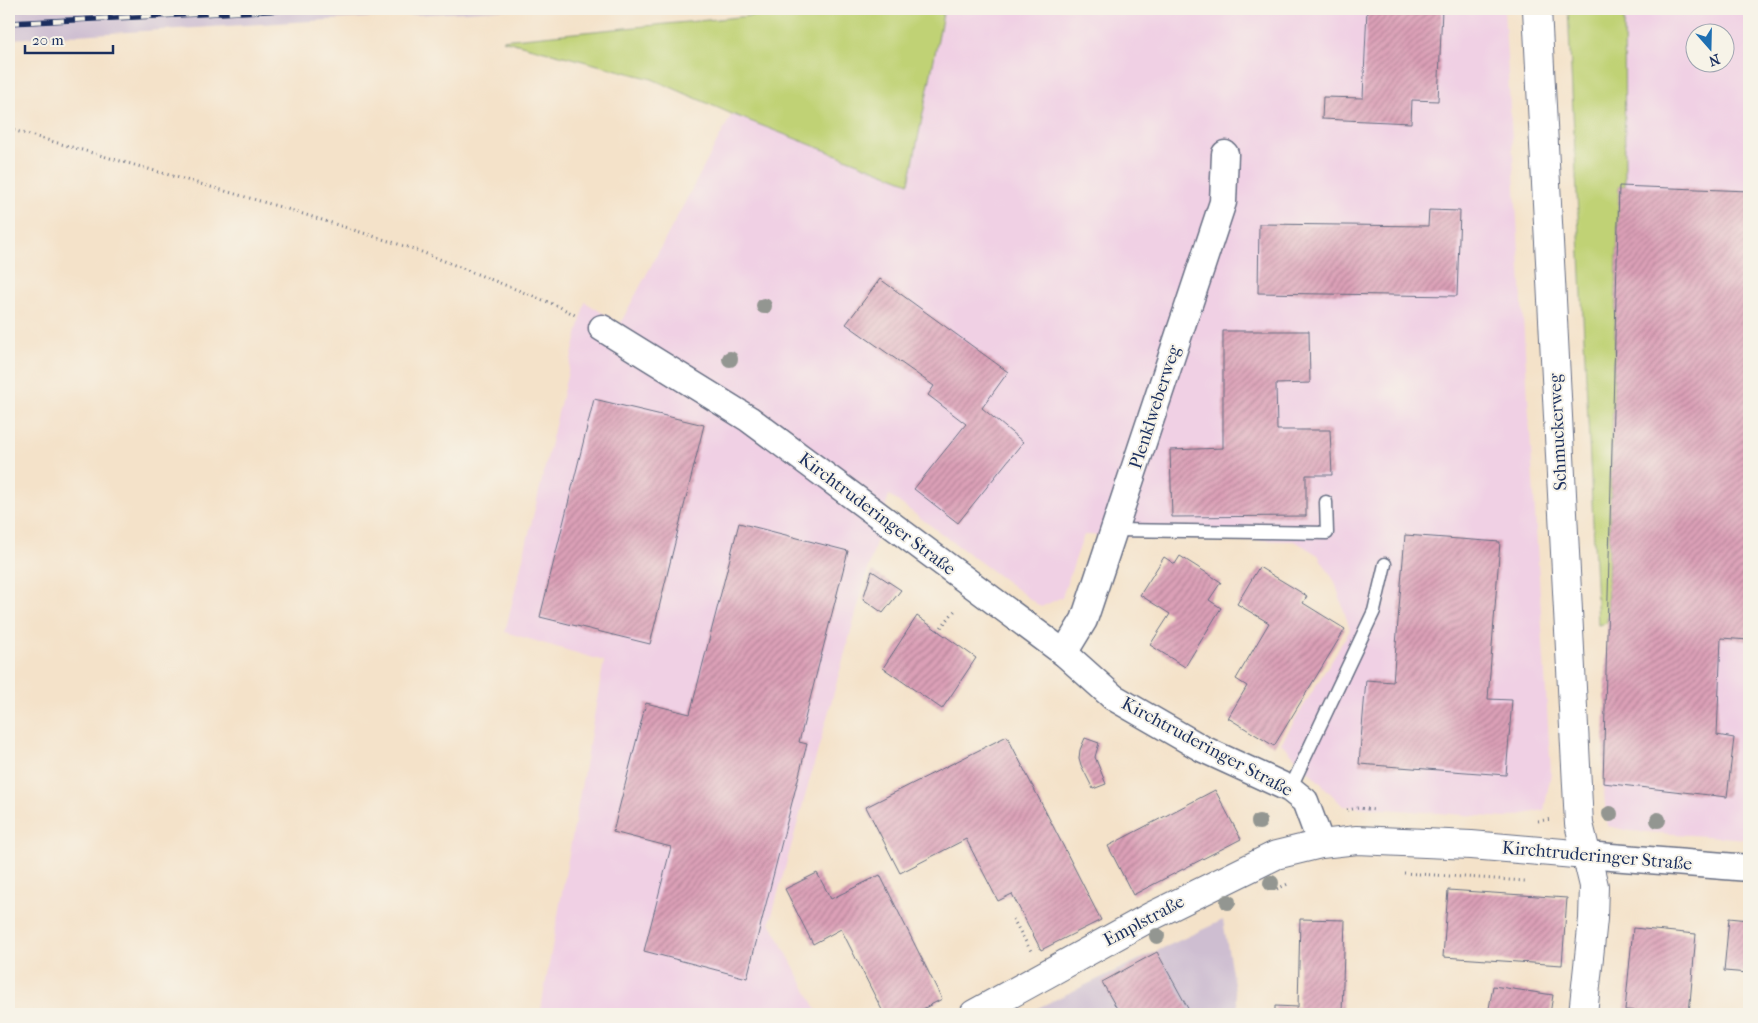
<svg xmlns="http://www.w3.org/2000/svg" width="1758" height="1023" viewBox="0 0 1758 1023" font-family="'IM FELL French Canon',serif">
  <defs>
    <pattern id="building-hatch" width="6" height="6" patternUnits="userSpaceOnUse" patternTransform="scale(1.25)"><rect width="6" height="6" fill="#dca0b7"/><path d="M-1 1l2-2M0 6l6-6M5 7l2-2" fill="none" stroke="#b28398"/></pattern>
  </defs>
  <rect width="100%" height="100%" fill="#f7f3e8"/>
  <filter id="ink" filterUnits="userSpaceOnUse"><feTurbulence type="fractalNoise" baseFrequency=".02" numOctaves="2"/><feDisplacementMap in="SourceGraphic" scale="10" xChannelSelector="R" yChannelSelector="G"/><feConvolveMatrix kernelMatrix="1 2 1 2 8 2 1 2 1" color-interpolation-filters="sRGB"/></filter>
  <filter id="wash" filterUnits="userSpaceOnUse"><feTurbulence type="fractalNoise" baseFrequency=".0096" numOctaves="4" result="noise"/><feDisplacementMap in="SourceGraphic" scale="20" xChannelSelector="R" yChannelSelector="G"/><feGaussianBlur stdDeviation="1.12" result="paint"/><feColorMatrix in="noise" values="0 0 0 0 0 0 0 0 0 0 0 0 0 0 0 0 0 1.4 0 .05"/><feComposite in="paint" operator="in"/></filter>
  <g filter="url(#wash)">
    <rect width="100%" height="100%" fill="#f4e2c9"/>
    <g fill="#f0d0e4" fill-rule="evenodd">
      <path d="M944,9H1504L1551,773L1544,810L1506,818L1343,806L1281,743L1350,630L1335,582L1318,555L1295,541L1084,535L1062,597L1041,607L889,495L770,922L819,1014H540L604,661L505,632L585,302L620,324L732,114L909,182Z"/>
      <path d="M1624,9H1749V839L1630,831L1607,826L1603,783L1619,186H1625ZM1696,32H1726V62H1696Z"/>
    </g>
    <g fill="#cebed1">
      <path d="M9,9H514L9,39Z"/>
      <path d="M1223,920L1239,1014H1025L1157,951Z"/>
    </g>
    <g fill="#c0d275" stroke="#6e806a">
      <path d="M821,9H944L909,183L732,114L652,79L502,40Z"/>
      <path d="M1568,9H1624L1625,186H1619L1607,623L1598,625Z"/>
    </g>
    <g id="blocks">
      <g fill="url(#building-hatch)">
        <path d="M1367,9H1442L1438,101L1412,100L1411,123L1322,119L1323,97L1363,98Z"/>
        <path d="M1619,186L1749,191V640L1721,638L1717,735L1734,738L1727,797L1603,783Z"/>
        <path d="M1429,210L1460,211L1457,296L1258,293L1259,224L1428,226Z"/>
        <path d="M880,279L1008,372L982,408L1023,442L958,523L914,489L966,424L928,395L934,386L846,324Z"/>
        <path d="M1223,331H1309L1310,383L1276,384L1277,430H1330L1332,475H1306V516L1172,517L1170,450L1223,448Z"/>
        <path d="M594,399L704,425L650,644L540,617Z"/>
        <path d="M739,523L848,551L799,742L807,744L747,978L644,951L671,847L613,832L646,703L690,714Z"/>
        <path d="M1405,535L1500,542L1488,699L1512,700L1506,775L1359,764L1366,680L1393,682Z"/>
        <path d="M1180,556L1221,582L1209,600L1221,608L1185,667L1150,645L1170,614L1140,595L1164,557L1175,564Z"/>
        <path d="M1259,567L1307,596L1303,603L1345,629L1274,746L1228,718L1247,686L1236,679L1269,623L1237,604Z"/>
        <path d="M872,571L901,590L883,613L863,599Z"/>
        <path d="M917,616L976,658L942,709L883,668Z"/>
        <path d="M1007,736L1101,920L1041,950L1012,894L998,901L966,839L900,873L866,807Z"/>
        <path d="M1085,738L1099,743L1095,757L1106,784L1093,789L1081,765L1079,758L1080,750Z"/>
        <path d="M1215,790L1241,839L1133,895L1108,846Z"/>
        <path d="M817,873L831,899L880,875L942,999L913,1014H884L841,929L813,944L785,889Z"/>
        <path d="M1448,890L1567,898L1562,965L1443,957Z"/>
        <path d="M1729,918L1749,920V973L1724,971Z"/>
        <path d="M1300,919L1345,920L1342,1014H1275V1006L1298,1007Z"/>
        <path d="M1633,928L1696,934L1689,1014L1625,1010Z"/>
        <path d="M1157,952L1191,1014H1120L1102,982Z"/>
        <path d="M1493,986L1553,995L1550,1014H1488Z"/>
      </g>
    </g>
  </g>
  <g filter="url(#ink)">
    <use href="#blocks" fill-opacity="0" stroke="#676e83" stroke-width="1"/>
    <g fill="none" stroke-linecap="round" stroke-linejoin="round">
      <defs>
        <g id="service">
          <path d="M1114,530L1327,533L1326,502"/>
          <path d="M1290,789L1374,611L1385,564"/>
        </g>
        <g id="minor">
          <path d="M602,328L749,419L1064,653L1113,697L1203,749L1290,789L1305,801L1321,844"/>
          <path d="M1064,653L1084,620L1223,202L1225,154"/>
          <path d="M1586,855L1749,868"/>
        </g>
        <g id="tertiary">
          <path d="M1537,9L1579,824L1594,886L1593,919L1583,1014"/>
          <path d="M974,1014L1152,916L1276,855L1321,844L1357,840L1471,845L1586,855"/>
        </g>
      </defs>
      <use href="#service" stroke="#676e83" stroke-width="15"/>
      <use href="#minor" stroke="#676e83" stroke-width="29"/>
      <use href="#tertiary" stroke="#676e83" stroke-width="30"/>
      <g stroke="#676e83" stroke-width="3" stroke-dasharray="1 4" stroke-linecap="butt">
        <path d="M9,129L284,208L414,249L558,306L577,316"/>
        <path d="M938,631L957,608"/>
        <path d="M1347,810L1358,808L1376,810"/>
        <path d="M1538,821L1552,819"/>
        <path d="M1404,873L1525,881"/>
        <path d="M1277,889L1290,883"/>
        <path d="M1013,919L1031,951"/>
        <path d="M939,1014L947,1009"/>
      </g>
      <use href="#service" stroke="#fff" stroke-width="12"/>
      <use href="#minor" stroke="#fff" stroke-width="26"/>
      <use href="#tertiary" stroke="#fff" stroke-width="28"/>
      <defs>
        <path id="rail" d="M9,23L307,9"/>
      </defs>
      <use href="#rail" stroke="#1b2f5e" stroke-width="5.5"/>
      <use href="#rail" stroke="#f7f3e8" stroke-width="4" stroke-dasharray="11" stroke-linecap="butt"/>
    </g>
    <g fill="#939691">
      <circle cx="764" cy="306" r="8"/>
      <circle cx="730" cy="359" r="8"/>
      <circle cx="1610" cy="814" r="8"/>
      <circle cx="1658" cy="820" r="8"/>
      <circle cx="1259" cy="822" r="8"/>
      <circle cx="1271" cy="883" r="8"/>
      <circle cx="1228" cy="902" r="8"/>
      <circle cx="1157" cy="936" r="8"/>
    </g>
  </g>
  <g text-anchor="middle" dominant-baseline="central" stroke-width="4" stroke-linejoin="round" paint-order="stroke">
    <g font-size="18" fill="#1b2f5e" stroke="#f7f3e8">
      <text transform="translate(1155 407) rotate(-72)">Plenklweberweg</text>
      <text transform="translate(1558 432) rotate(-93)">Schmuckerweg</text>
      <text transform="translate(877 514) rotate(37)">Kirchtruderinger Straße</text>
      <text transform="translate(1207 747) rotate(28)">Kirchtruderinger Straße</text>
      <text transform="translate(1597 856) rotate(5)">Kirchtruderinger Straße</text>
      <text transform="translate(1144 921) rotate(-28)">Emplstraße</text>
    </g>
  </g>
  <rect width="1758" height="1023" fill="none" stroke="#f7f3e8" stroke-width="30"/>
  <g transform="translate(1710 48) rotate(160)"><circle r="24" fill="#f7f3e8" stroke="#9fa5b1"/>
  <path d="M0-4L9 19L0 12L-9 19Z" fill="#1f6fb2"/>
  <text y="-8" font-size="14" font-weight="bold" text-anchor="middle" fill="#1b2f5e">N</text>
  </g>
  <path d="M25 45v8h88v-8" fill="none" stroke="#1b2f5e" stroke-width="2.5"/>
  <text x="32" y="45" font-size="15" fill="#1b2f5e" stroke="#f7f3e8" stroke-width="4" paint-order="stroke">20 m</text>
</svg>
